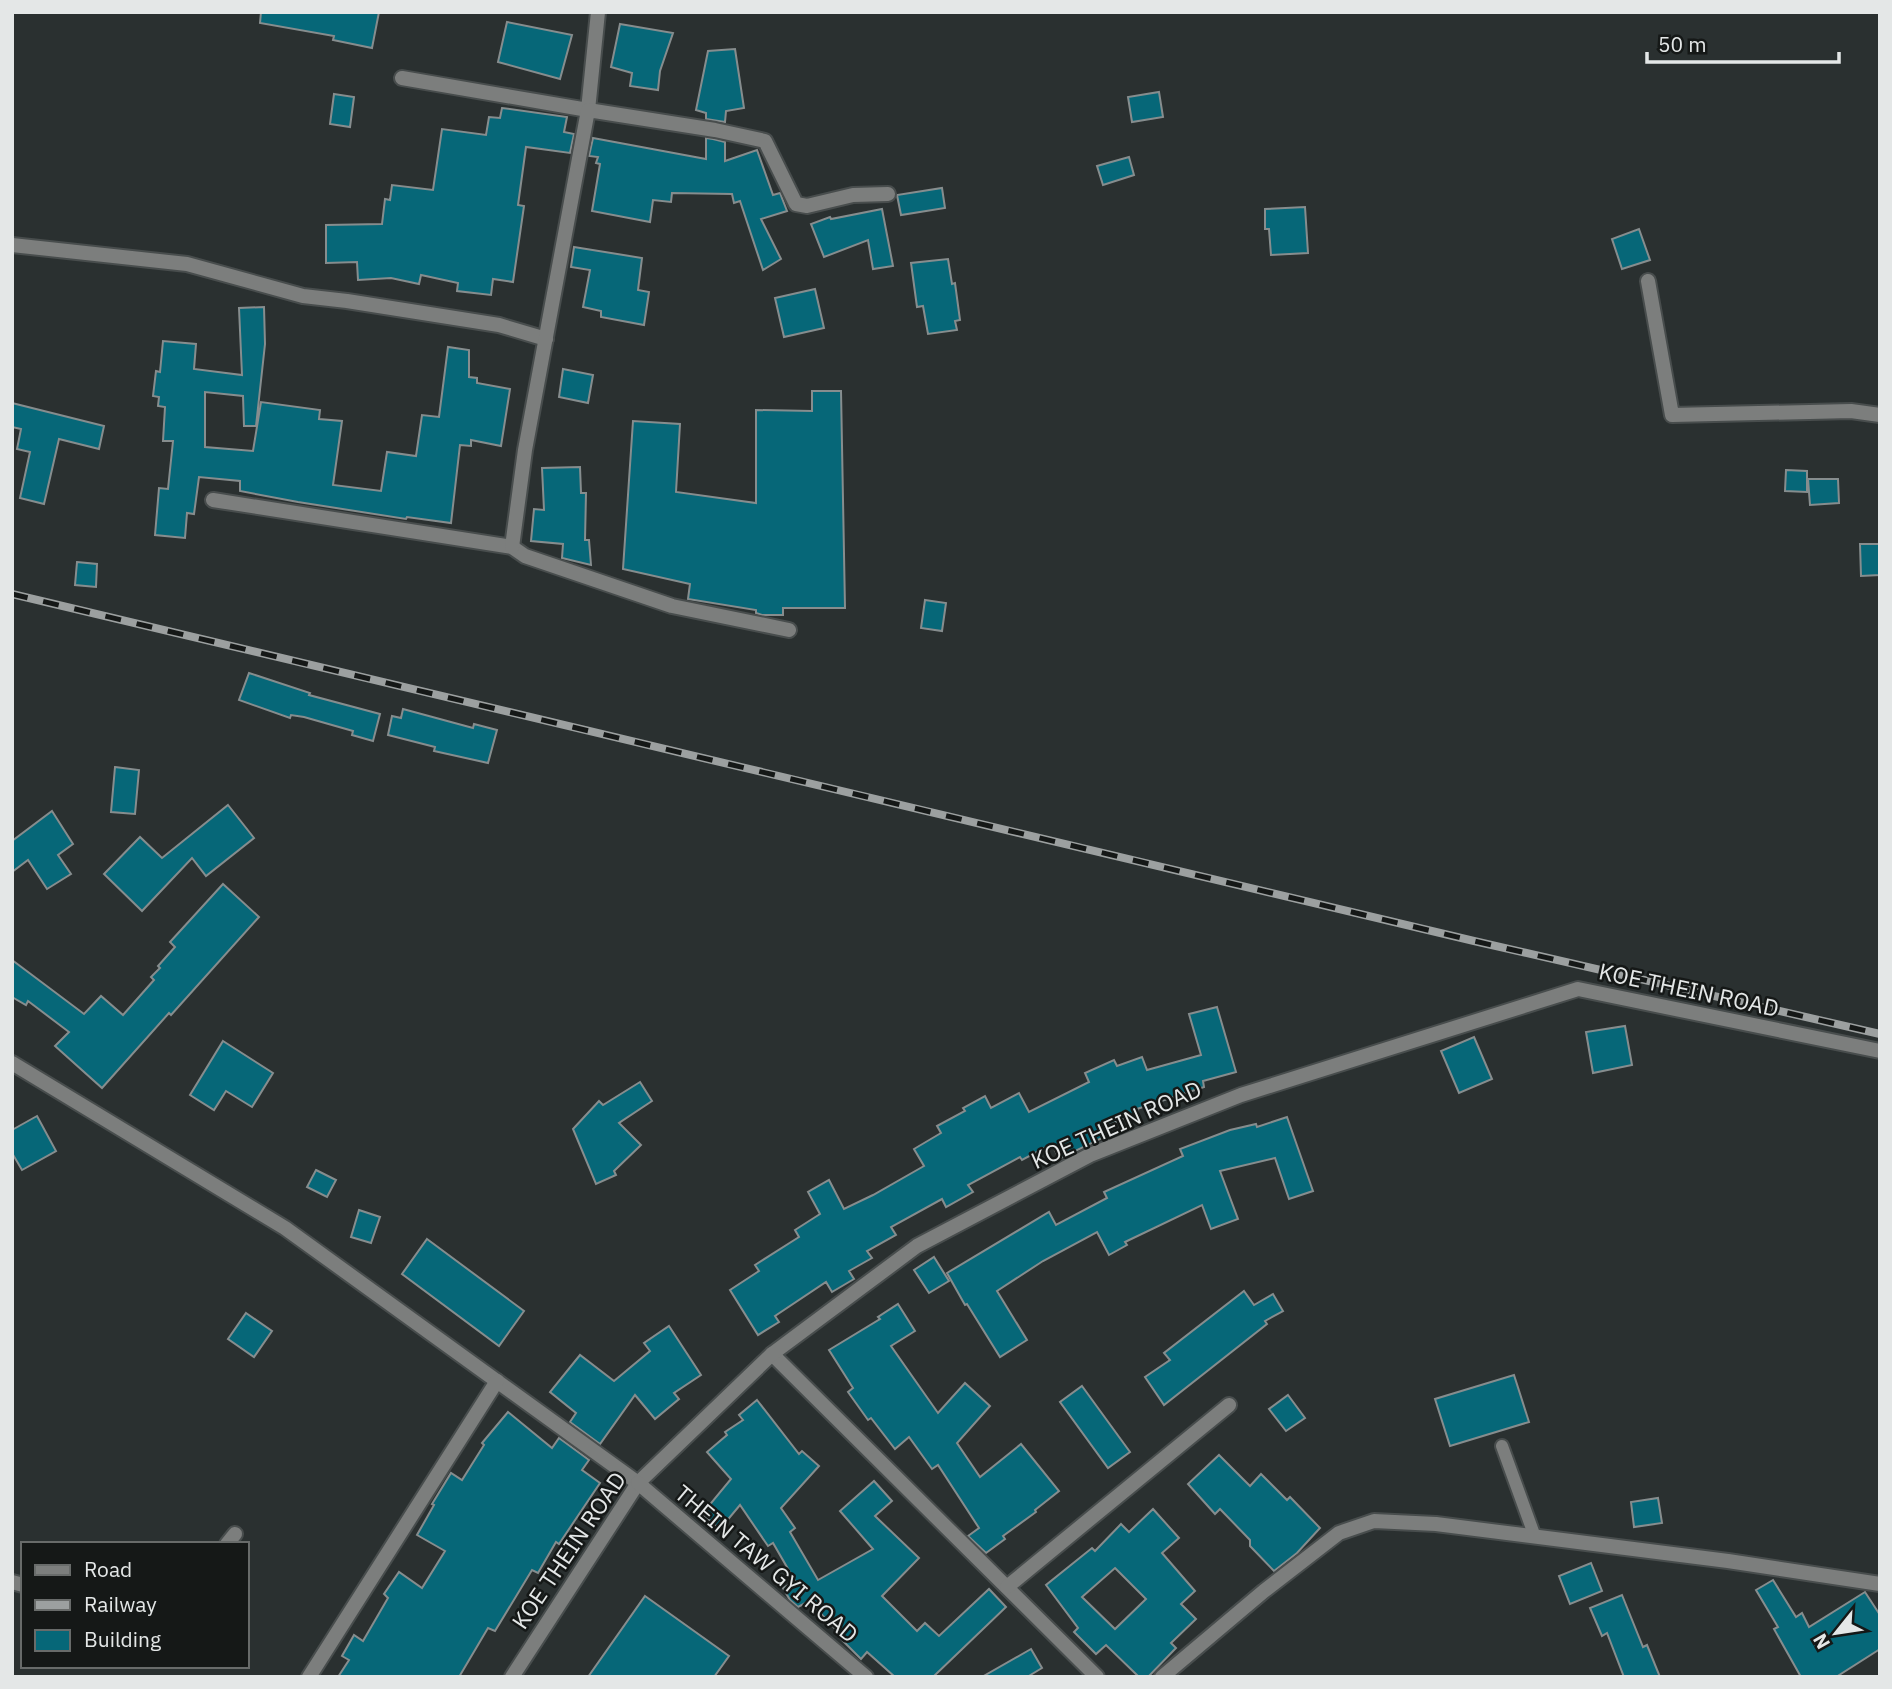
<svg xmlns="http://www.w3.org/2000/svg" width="1892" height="1689" viewBox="0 0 1892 1689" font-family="'IBM Plex Sans',sans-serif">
  <rect width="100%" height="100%" fill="#2a3030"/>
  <g fill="#066778" stroke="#868d8e" stroke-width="2" fill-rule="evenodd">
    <path d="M261,12H379L372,48L333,40L334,36L260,23Z"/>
    <path d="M507,22L572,35L560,79L498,62Z"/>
    <path d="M620,24L673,33L660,71L658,90L630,86L632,73L611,67Z"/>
    <path d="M735,49L744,108L726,111L725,122L706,119V113L696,110L708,51Z"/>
    <path d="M1159,92L1163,117L1132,122L1128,97Z"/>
    <path d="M334,94L354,97L350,127L330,124Z"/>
    <path d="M502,108L567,117L564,132L574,134L570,153L526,147L518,205L524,206L513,282L493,279L491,295L457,291L458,283L421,275L419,284L391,278L358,280L357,262L326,263V225L382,224L385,199L390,200L392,185L433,190L442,129L486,135L489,117L500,118Z"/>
    <path d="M593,138L706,159V138L713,139L725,142V161L757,150L773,195L780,193L787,211L761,219L781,259L763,270L740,201L734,203L732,194L672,193L671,202L653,200L650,222L592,211L600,164L596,163L598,157L589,156Z"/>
    <path d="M1129,157L1134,175L1103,185L1097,166Z"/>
    <path d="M942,188L945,208L901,215L897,195Z"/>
    <path d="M1305,207L1308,253L1271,255L1269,229H1265V209Z"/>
    <path d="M882,209L893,266L873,269L868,240L824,257L811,224L830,217L831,219Z"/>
    <path d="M1639,229L1650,260L1622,269L1612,239Z"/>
    <path d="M574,247L642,258L638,290L649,292L644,325L601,317V311L583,307L590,270L571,267Z"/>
    <path d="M948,259L952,284L955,283L960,320L955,321L957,330L928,334L923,306L917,307L911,263Z"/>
    <path d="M815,289L824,328L784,337L775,298Z"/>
    <path d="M264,307L265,344L256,426H244L243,396L205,392V447L253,451L261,402L320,410L319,419L342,421L333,485L381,491L387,452L416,456L422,415L439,417L448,347L469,350V377L477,378V383L510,389L501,446L471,440V446L460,445L451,523L407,517L406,519L298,502L240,491V481L199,477L194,514L187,513L185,538L155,535L159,488L168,489L173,441H163L165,407L158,406L159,397L153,396L156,371L160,372L163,341L196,344L194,369L242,375L239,308Z"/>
    <path d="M563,369L593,375L588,403L559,397Z"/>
    <path d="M812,391H841L845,608H783V615H762L756,613V610L688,599L690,584L623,569L633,421L680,424L676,492L756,503V410L812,411Z"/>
    <path d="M12,403L104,426L99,449L59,439L44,504L20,498L30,452L17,449L21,429L12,427Z"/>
    <path d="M580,467L581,493H586L585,540H589L591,565L562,558L563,544L531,541L534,509L544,510L542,468Z"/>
    <path d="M1786,470L1807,471V492L1785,491Z"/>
    <path d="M1808,479H1838L1839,503L1810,505Z"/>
    <path d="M1860,544H1880V575L1861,576Z"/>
    <path d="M77,562L97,564L96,587L75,585Z"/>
    <path d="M925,600L946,603L942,631L921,628Z"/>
    <path d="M249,673L310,693L309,695L380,714L373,741L352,735L353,731L304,717L291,715L290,718L239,700Z"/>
    <path d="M403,709L473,728L474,724L497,730L488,763L434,751L435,747L388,735L392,716L401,718Z"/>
    <path d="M115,767L139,770L135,814L111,812Z"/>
    <path d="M228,805L254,838L206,876L192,858L142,911L104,874L140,837L162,858Z"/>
    <path d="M52,811L73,844L58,855L71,874L47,889L28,860L12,872V841Z"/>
    <path d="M223,884L259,917L171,1015L169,1013L102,1088L55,1046L69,1032L28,1001L26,1005L12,997V960L84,1014L101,996L123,1015L154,980L151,977L160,968L158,966L175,947L170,942Z"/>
    <path d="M1217,1007L1236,1072L1203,1081L1204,1087L1137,1109L1138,1112L1100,1129L1104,1137L1059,1159L1052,1144L1022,1160L1020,1157L968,1185L973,1192L946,1207L942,1199L891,1227L896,1235L867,1251L872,1258L849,1271L854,1279L832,1292L826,1282L775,1316L779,1322L758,1335L730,1290L759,1271L755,1265L799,1237L795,1230L820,1214L808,1192L829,1180L844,1209L873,1195L924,1166L914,1149L941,1133L937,1126L965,1111L963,1108L985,1096L991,1108L1019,1093L1029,1112L1089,1082L1085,1073L1114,1060L1117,1066L1142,1057L1147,1070L1201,1055L1189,1014Z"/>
    <path d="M1625,1026L1632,1065L1593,1073L1586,1032Z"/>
    <path d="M1474,1037L1492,1079L1459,1093L1441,1051Z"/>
    <path d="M223,1041L273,1073L252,1107L226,1091L214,1110L190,1095Z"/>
    <path d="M640,1082L652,1101L619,1123L641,1145L614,1171L616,1175L596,1184L573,1129L599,1101L603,1105Z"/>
    <path d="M37,1116L56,1151L22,1170L12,1153V1130Z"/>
    <path d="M1287,1117L1313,1191L1289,1199L1275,1158L1220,1171L1238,1219L1211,1229L1202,1205L1125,1242L1127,1245L1109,1255L1097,1232L1043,1261L997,1291L1027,1340L1000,1357L967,1304L965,1305L947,1273L1049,1212L1056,1225L1107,1198L1104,1192L1183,1156L1180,1149L1230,1130L1256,1124L1257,1127Z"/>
    <path d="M316,1170L336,1180L327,1197L307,1187Z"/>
    <path d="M359,1210L380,1217L371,1243L351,1237Z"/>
    <path d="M427,1239L524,1311L499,1346L402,1274Z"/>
    <path d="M934,1257L949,1281L929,1293L914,1270Z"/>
    <path d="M1244,1291L1254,1305L1273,1294L1283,1311L1265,1321L1267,1324L1164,1405L1145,1377L1170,1360L1164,1353Z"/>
    <path d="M898,1304L915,1331L891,1346L938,1413L965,1383L990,1406L957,1443L980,1477L1021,1444L1059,1491L1035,1510L1036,1512L1003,1536L1005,1539L986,1553L968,1536L979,1528L938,1465L932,1469L909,1437L895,1449L871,1418L868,1420L848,1392L853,1388L829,1350L880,1319L878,1317Z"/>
    <path d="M246,1313L272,1331L254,1357L228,1339Z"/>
    <path d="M669,1326L701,1375L674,1393L679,1399L655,1419L635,1395L600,1444L570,1422L576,1413L550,1392L580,1355L614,1381L650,1351L644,1343Z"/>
    <path d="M1514,1375L1529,1422L1450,1446L1435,1399Z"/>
    <path d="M1082,1386L1130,1452L1108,1468L1060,1402Z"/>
    <path d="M1288,1395L1305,1418L1286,1431L1269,1409Z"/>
    <path d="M757,1400L799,1454L802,1451L819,1466L781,1508L795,1528L790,1532L818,1580L873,1549L840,1511L874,1481L892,1501L875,1516L919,1558L882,1596L917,1631L925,1623L939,1636L989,1589L1006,1607L933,1677H895L867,1652L861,1659L840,1638L842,1636L809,1601L798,1607L790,1600L783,1588L795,1581L773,1543L768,1546L740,1505L720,1529L702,1514L731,1479L707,1452L727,1435L725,1432L743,1420L739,1415Z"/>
    <path d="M508,1412L552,1448L559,1438L589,1460L582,1470L600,1483L559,1544L556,1542L538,1573L532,1570L495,1631L488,1628L459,1677H338L349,1660L342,1656L354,1635L363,1641L388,1598L384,1594L399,1572L422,1588L445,1551L417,1535L434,1505L432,1504L451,1473L462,1480L484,1445L482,1443Z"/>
    <path d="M1219,1455L1250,1486L1261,1474L1287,1500L1290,1497L1320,1528L1297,1553L1274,1571L1250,1546V1540L1220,1509L1215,1514L1188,1484Z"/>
    <path d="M1658,1498L1662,1523L1634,1527L1631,1502Z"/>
    <path d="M1153,1509L1179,1538L1162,1553L1195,1591L1181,1604L1196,1619L1171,1643L1176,1648L1148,1677H1139L1106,1645L1096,1654L1074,1632L1078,1628L1046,1585L1092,1548L1095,1551L1121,1524L1129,1532ZM1115,1568L1146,1599L1115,1629L1082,1597Z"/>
    <path d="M1591,1563L1602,1591L1570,1604L1559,1576Z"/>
    <path d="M1773,1580L1796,1617L1802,1613L1809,1627L1865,1592L1880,1615V1649L1836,1677H1801L1774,1629L1778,1627L1756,1590Z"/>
    <path d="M1622,1595L1643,1647L1647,1645L1660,1677H1624L1607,1633L1602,1636L1590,1608Z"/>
    <path d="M645,1596L729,1656L714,1677H588Z"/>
    <path d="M1031,1649L1042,1668L1027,1677H982Z"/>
  </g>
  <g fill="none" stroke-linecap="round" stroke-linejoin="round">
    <defs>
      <path id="service" d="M1502,1446L1535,1537"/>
      <g id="minor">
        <path d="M402,78L588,110L598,12"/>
        <path d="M12,245L187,264L303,296L347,301L499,325L546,339"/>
        <path d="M1648,281L1672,415L1851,411L1880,415"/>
        <path d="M213,500L512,547L525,556L672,606L789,630"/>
        <path d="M512,547L525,450L588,110L715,130L765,141L796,204L807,206L853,195L888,194"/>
        <path d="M12,1063L285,1228L638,1483"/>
        <path d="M772,1354L1097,1677"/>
        <path d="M227,1544L235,1534"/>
        <path d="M12,1582L23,1585"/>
        <path d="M1007,1587L1229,1405"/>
        <path d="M309,1677L497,1381"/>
        <path d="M512,1677L638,1483L772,1354L917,1246L1090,1155L1241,1095L1578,989L1880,1051"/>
        <path d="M1162,1677L1264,1591L1339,1533L1374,1521L1436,1524L1728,1561L1880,1584"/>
      </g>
      <path id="tertiary" d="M638,1483L866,1677"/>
    </defs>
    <use href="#service" stroke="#484d4d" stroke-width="16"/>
    <use href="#minor" stroke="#484d4d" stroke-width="18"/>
    <use href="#tertiary" stroke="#484d4d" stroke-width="18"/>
    <use href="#service" stroke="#7c7e7d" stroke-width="12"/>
    <use href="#minor" stroke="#7c7e7d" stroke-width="14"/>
    <use href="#tertiary" stroke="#7c7e7d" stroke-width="14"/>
    <defs>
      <path id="rail" d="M12,594L1474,941L1880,1034"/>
    </defs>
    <use href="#rail" stroke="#9ca0a0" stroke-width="8"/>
    <use href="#rail" stroke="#151817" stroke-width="5" stroke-dasharray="16" stroke-linecap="butt"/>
  </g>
  <g text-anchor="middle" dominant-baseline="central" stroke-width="5" stroke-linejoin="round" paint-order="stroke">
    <g font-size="23" fill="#e4e7e7" stroke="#151817">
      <text transform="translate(1689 989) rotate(12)">KOE THEIN ROAD</text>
      <text transform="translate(1116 1124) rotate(-24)">KOE THEIN ROAD</text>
      <text transform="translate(568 1550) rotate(-56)">KOE THEIN ROAD</text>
      <text transform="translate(767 1563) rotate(40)">THEIN TAW GYI ROAD</text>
    </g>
  </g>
  <rect width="1892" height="1689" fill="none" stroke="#e4e7e7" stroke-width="28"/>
  <rect x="21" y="1542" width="228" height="126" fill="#151817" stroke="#686b6a" stroke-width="2"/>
  <rect x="35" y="1565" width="35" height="10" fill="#7c7e7d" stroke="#686b6a" stroke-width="2"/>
  <text x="84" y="1577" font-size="21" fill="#e4e7e7">Road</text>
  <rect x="35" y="1600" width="35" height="10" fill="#9ca0a0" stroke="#686b6a" stroke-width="2"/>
  <text x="84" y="1612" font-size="21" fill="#e4e7e7">Railway</text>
  <rect x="35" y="1630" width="35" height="21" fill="#066778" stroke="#686b6a" stroke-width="2"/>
  <text x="84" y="1647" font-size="21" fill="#e4e7e7">Building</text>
  <g transform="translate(1836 1633) rotate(240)" stroke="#151817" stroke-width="5" paint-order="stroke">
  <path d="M0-5L12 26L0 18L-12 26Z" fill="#e4e7e7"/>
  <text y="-10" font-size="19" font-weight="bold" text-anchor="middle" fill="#e4e7e7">N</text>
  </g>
  <path d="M1647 52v10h192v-10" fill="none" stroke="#e4e7e7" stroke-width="3.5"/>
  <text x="1658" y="52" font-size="21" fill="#e4e7e7" stroke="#151817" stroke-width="5" paint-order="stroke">50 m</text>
</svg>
